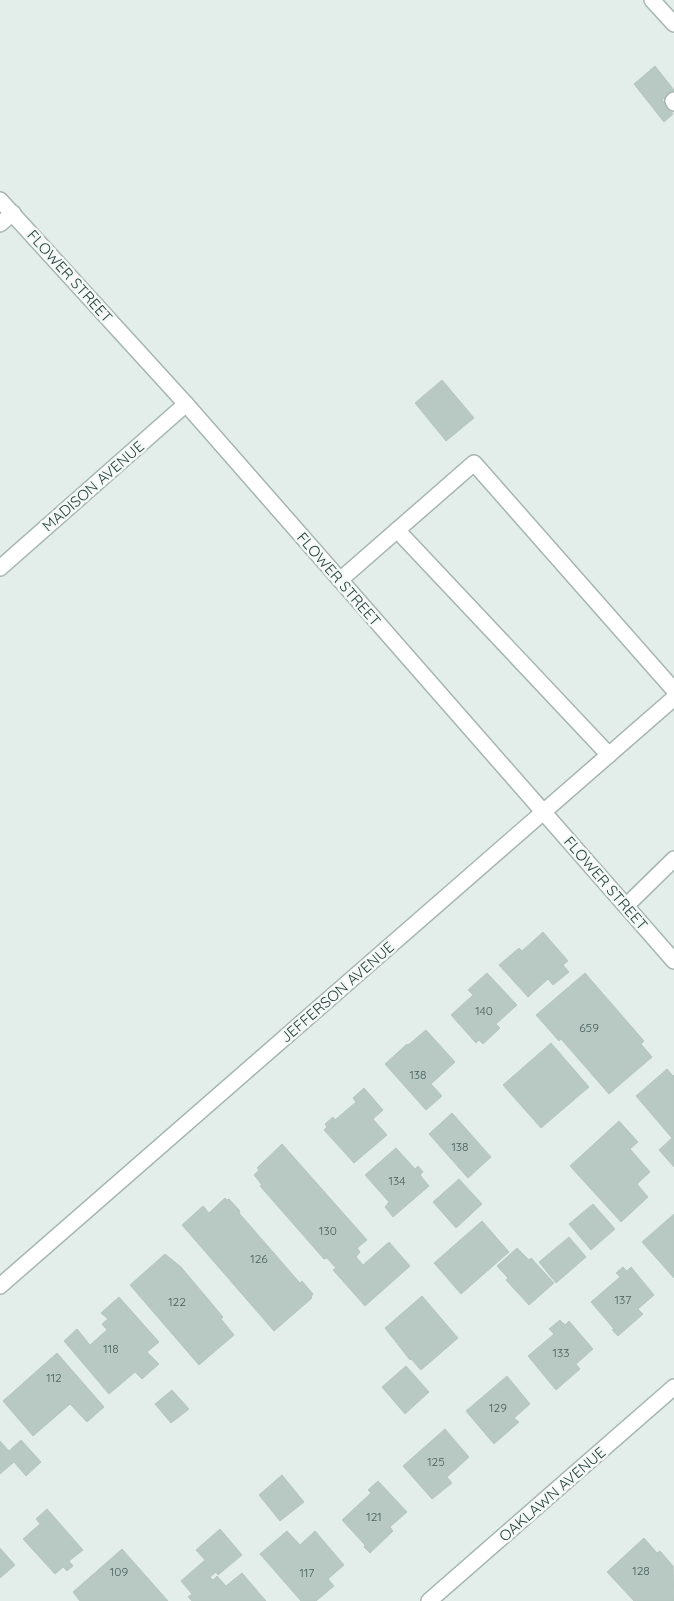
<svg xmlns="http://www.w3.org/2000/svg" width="674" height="1601" viewBox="0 0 674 1601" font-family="Quicksand,sans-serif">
  <rect width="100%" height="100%" fill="#e3ede9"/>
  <g fill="#b8c8c3" stroke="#b5c7c1">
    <path d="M655,66L674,90L662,100L673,114L664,122L634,84Z"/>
    <path d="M442,380L474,418L446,441L415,403Z"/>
    <path d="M543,932L568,961L563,965L569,972L553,985L548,979L528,997L499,965L519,948L522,951Z"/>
    <path d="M487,973L517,1005L496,1024L500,1028L483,1044L479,1040L476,1043L451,1015L473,995L468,990Z"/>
    <path d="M585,973L644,1041L641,1044L652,1057L609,1094L561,1039L559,1041L536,1015Z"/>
    <path d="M426,1030L455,1062L431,1084L442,1096L426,1110L385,1064L407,1044L408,1045Z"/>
    <path d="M551,1043L589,1087L541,1128L503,1085Z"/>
    <path d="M667,1069L673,1076L674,1075V1167L659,1150L672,1138L636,1096Z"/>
    <path d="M364,1088L383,1110L373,1119L387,1135L354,1163L324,1130L327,1127L325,1124L333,1117L335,1120L356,1102L353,1098Z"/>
    <path d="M452,1113L491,1157L468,1178L429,1134Z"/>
    <path d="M619,1121L638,1142L630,1149L650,1172L637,1184L648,1197L621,1222L570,1166Z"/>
    <path d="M282,1144L367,1240L357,1248L360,1252L356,1257L363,1265L389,1242L410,1266L365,1306L333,1270L336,1268L327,1258L324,1259L260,1186L262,1185L254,1175L259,1170L257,1168Z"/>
    <path d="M396,1148L415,1169L418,1166L423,1172L420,1175L429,1186L393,1217L385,1207L389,1202L365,1175Z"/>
    <path d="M459,1179L482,1204L456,1228L433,1202Z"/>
    <path d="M225,1198L227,1200L229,1199L240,1211L239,1213L300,1283L302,1281L313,1294L311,1297L312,1298L274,1331L182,1225L203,1206L209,1213Z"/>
    <path d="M593,1204L615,1229L591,1250L569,1224Z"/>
    <path d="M674,1214V1278L642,1242Z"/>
    <path d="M482,1221L509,1252L461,1294L434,1263Z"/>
    <path d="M569,1237L586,1257L556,1283L539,1262Z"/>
    <path d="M517,1248L529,1260L531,1258L554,1283L529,1305L506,1280L508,1278L497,1266Z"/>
    <path d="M165,1254L181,1267L223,1317L221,1319L234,1335L199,1365L130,1285Z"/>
    <path d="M623,1267L627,1271L631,1267L654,1295L638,1309L643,1314L618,1336L612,1330L614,1329L591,1302L620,1277L616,1273Z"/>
    <path d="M422,1296L458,1338L421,1370L411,1359L410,1360L385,1328Z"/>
    <path d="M119,1297L159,1342L147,1352L159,1364L142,1379L135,1372L109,1394L64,1341L77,1329L90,1345L107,1330L102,1324L108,1319L101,1313Z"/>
    <path d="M560,1320L565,1325L569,1321L593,1349L576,1364L580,1369L556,1390L528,1356L554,1334L549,1329Z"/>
    <path d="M57,1353L104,1407L87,1422L70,1404L33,1436L3,1401Z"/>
    <path d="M406,1366L429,1392L405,1414L382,1387Z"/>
    <path d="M507,1376L530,1404L514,1418L519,1422L494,1444L466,1411Z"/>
    <path d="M172,1390L189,1409L171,1423L155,1404Z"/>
    <path d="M445,1429L469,1457L447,1477L452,1483L432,1499L403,1466Z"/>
    <path d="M21,1440L41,1462L26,1476L14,1462L0,1474V1441L9,1451Z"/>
    <path d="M282,1475L304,1502L280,1521L259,1495Z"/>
    <path d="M378,1481L407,1512L390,1527L393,1531L370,1553L364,1547L365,1545L342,1520L371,1493L368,1490Z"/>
    <path d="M47,1509L83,1550L69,1561L73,1566L67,1571L63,1567L55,1574L23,1539L40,1524L36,1519Z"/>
    <path d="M220,1529L242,1555L218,1575L216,1572L210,1577L213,1580L217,1576L226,1586L242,1573L266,1601H192L188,1597L192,1594L181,1581L205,1560L196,1550Z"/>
    <path d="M287,1531L300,1545L315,1531L344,1565L328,1579L334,1586L316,1601H301L260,1554Z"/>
    <path d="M644,1538L657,1553L660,1551L673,1566L674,1601H634L607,1572Z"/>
    <path d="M0,1548L15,1565L0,1578Z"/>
    <path d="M122,1549L168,1601H80L73,1592Z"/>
  </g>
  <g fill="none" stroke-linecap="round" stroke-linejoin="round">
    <defs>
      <g id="service">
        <path d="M652,0L674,24"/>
        <path d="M674,100L673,101L674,103"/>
        <path d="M397,530L609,755"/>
        <path d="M340,580L474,463L674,690"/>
        <path d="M626,906L674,859"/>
      </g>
      <g id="minor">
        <path d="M0,200L186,404L674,961"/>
        <path d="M0,224L13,213"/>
        <path d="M0,568L186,404"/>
        <path d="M0,1286L674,698"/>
        <path d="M429,1601L674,1387"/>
      </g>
    </defs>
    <use href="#service" stroke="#a6b5b1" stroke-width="18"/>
    <use href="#minor" stroke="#a6b5b1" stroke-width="18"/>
    <use href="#service" stroke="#fff" stroke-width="15"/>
    <use href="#minor" stroke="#fff" stroke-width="15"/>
  </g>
  <g text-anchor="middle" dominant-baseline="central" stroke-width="5" stroke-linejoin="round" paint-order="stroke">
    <g font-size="12" fill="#48615c">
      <text x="484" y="1010">140</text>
      <text x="589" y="1027">659</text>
      <text x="418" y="1074">138</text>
      <text x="460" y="1146">138</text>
      <text x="397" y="1180">134</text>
      <text x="328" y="1230">130</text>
      <text x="259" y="1258">126</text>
      <text x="623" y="1299">137</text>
      <text x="177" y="1301">122</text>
      <text x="111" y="1348">118</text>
      <text x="561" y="1352">133</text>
      <text x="54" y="1377">112</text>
      <text x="498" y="1407">129</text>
      <text x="436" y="1461">125</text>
      <text x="374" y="1516">121</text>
      <text x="641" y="1570">128</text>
      <text x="119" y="1571">109</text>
      <text x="307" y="1572">117</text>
    </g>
    <g font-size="15" fill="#233f39" stroke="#f4f9f7">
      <text transform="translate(70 276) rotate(48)">FLOWER STREET</text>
      <text transform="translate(93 486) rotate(-41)">MADISON AVENUE</text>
      <text transform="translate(339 579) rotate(49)">FLOWER STREET</text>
      <text transform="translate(606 883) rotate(49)">FLOWER STREET</text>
      <text transform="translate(337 992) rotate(-41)">JEFFERSON AVENUE</text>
      <text transform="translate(552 1494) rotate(-41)">OAKLAWN AVENUE</text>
    </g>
  </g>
</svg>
